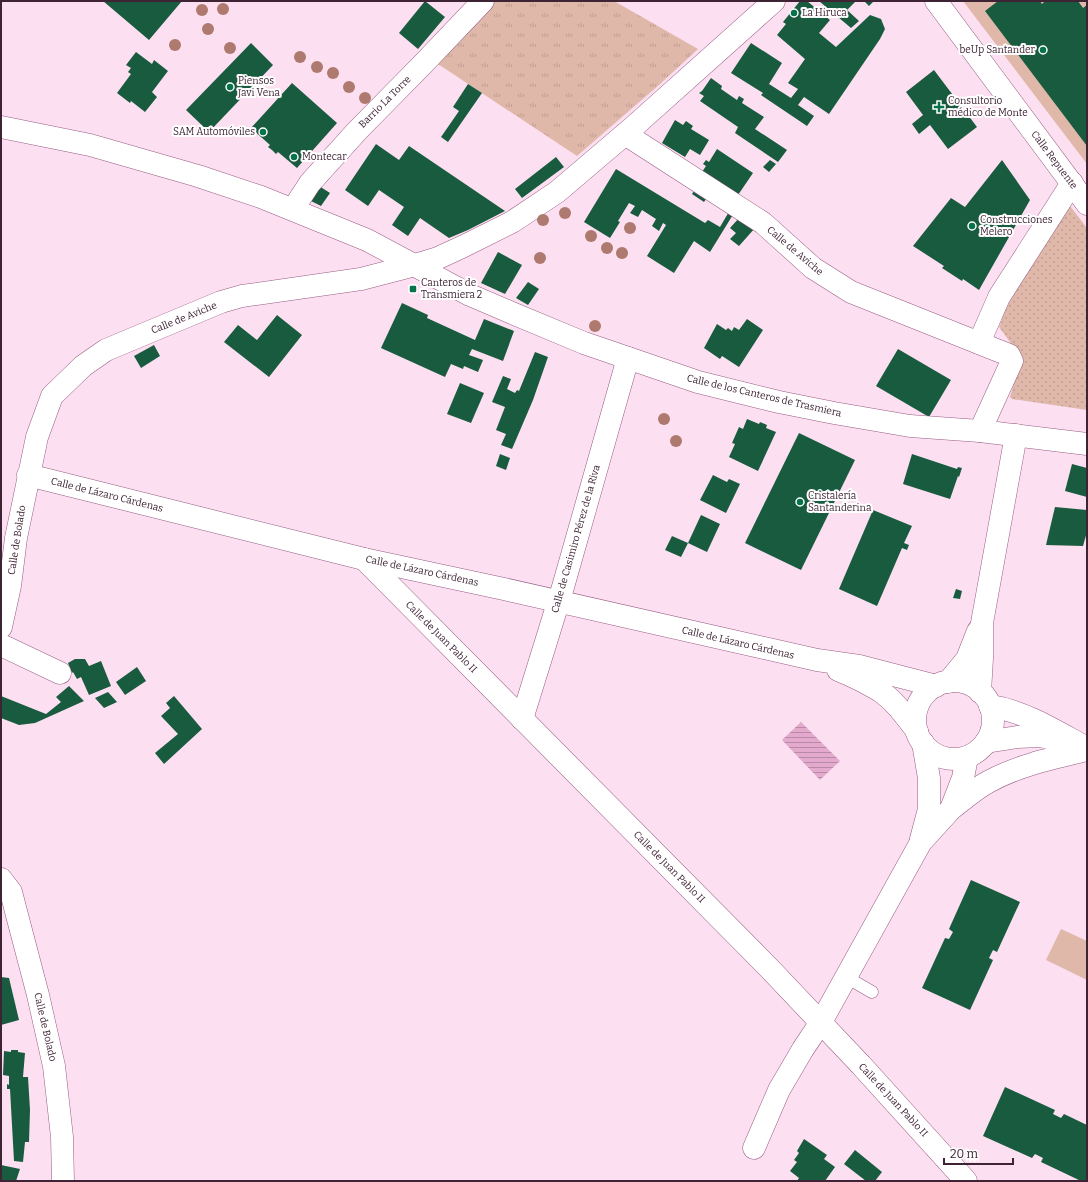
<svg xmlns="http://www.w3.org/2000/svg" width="1088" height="1182" viewBox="0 0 1088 1182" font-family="Bitter,serif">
  <defs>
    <pattern id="grass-tufts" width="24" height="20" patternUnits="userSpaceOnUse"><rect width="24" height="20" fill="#dfb8aa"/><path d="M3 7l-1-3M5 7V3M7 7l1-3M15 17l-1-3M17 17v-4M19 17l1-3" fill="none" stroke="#c09e93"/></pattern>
    <pattern id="park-dots" width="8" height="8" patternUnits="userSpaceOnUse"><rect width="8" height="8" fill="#dfb8aa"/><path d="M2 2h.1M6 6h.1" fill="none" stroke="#c09e93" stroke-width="1.8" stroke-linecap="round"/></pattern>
    <pattern id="water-rules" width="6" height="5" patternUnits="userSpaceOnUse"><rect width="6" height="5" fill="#e3aace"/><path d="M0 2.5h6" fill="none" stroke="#b98aa8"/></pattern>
  </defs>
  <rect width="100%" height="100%" fill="#fcdff1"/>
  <path fill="url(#grass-tufts)" d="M493,1H614L698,49L659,85L577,156L435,62Z"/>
  <path fill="url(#park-dots)" d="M1068,206H1070L1087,228V410L1012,399L1010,397L1021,361L1018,353L999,327L1002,320L1001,316Z"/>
  <g fill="#dfb8aa">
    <path d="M963,1H1087V164Z"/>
    <path d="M1061,929L1087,941V980L1046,960Z"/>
  </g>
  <path fill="url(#water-rules)" d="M801,722L840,761L820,780L782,740Z"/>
  <g fill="#195b3e">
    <path d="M103,1H182L149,40Z"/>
    <path d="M425,1L445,17L418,49L399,33Z"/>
    <path d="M800,1H807L830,20L819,33L836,47L870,15L881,19L885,29L880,39L829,114L804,97L798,105L814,116L807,126L761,95L763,93L731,73L751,43L782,63L769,84L791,98L798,89L788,83L805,59L777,35L786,24L783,22Z"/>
    <path d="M819,1H856L847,10L859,21L851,28Z"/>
    <path d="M864,1H874L869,6Z"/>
    <path d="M998,1H1040L1042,4L1045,1H1078L1083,8L1087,5V146L985,11Z"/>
    <path d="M251,43L273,65L209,132L186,110Z"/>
    <path d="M136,52L152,64L154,60L168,71L152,92L157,97L145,112L131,101L130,103L117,93L131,74L128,72L131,68L126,65Z"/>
    <path d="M934,70L977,127L948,149L930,125L919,134L912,124L923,115L906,92Z"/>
    <path d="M711,78L722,86L721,89L737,100L739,96L744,99L742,103L764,117L755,129L787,150L778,162L735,133L738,127L700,101L704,96L699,93L702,91Z"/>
    <path d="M292,83L337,123L297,168L278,152L276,154L272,150L268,147L270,145L251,128Z"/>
    <path d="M468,84L482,93L448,142L441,137L459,111L453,107Z"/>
    <path d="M675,120L683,125L686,121L693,126L691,129L709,140L700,155L690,149L685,157L662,143Z"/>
    <path d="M376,144L399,160L409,146L505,211L468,230L449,238L420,218L408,236L392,225L404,207L379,190L368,206L345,190Z"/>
    <path d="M717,149L753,173L738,195L702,172L706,166L703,164L706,160L709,162Z"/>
    <path d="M556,157L564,167L522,198L515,189Z"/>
    <path d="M770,160L776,164L769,172L763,167Z"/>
    <path d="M1002,160L1030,200L979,290L963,279L962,281L942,268L944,266L913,246L951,198L965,207Z"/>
    <path d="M616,169L705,223L708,220L720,227L730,210L734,213L710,252L694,241L674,273L647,256L666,225L663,223L659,231L652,226L656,219L642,210L638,217L630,213L635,206L629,203L618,221L620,222L610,238L584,222Z"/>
    <path d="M319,186L330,193L321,206L309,200Z"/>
    <path d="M696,188L708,196L704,202L692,194Z"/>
    <path d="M740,217L755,228L739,246L730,239L736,233L730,228Z"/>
    <path d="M498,252L522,265L505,294L481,283Z"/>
    <path d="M528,282L539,289L528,305L516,298Z"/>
    <path d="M402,303L428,315L427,318L475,340L484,319L514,331L503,361L472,349L469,355L483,360L478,372L464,366L463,369L451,364L445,377L381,348Z"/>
    <path d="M277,315L302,335L269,377L224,342L238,325L257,340Z"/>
    <path d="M747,319L763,330L739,367L722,356L720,359L704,348L717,324L726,330L728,328L732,331L734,327L739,330Z"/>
    <path d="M154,345L160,356L141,368L134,356Z"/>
    <path d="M898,349L951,380L929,417L876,386Z"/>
    <path d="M535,352L548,357L533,400L512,449L501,445L506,434L496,430L505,407L492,402L503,376L511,379L507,389L515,393L517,390L519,391Z"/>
    <path d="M460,383L484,393L471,423L447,414Z"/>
    <path d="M747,419L759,424L760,422L767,425L766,428L776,432L758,471L729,457L735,444L732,443L739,427L743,429Z"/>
    <path d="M799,433L855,460L801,570L745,543Z"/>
    <path d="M500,454L510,458L506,470L496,466Z"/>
    <path d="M912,454L957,469L958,467L962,468L959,477L958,476L950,499L903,484Z"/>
    <path d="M1072,464L1087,468V497L1065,491Z"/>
    <path d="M713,475L727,482L729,479L740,484L726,513L700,500Z"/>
    <path d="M1055,507L1087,510V532L1083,546L1046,545Z"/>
    <path d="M873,510L912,526L904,543L909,545L907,550L902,548L877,606L839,589Z"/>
    <path d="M701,515L720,524L707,552L688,543L681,557L665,550L672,536L688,543Z"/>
    <path d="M956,589L962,591L960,599L953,598Z"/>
    <path d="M75,659H85L89,666L101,661L111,686L89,695L81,677L77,679L73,672L72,673L68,663Z"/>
    <path d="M137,667L146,681L125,695L116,682Z"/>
    <path d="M69,686L84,701L35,723L19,725L1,718V696L46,714L61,702L56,697Z"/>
    <path d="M108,692L117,702L104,708L95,698Z"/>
    <path d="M174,696L202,729L164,764L155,753L178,734L161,716L170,708L166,703Z"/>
    <path d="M971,880L1020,902L997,952L993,950L989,958L993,960L970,1010L922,988L945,938L949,939L953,932L949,929Z"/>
    <path d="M1,977L9,978L19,1020L1,1025Z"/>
    <path d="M11,1050H18V1052L25,1053L23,1077H28L30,1110L29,1142H25L23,1162L14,1161L10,1089H7V1084L9,1085V1076L3,1075L4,1051L11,1052Z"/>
    <path d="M1005,1087L1055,1110L1053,1114L1061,1118L1064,1114L1087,1125V1181H1081L1041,1162L1043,1158L1035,1154L1032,1158L983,1136Z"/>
    <path d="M804,1139L827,1155L824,1159L835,1167L825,1181H797L799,1178L790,1171L797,1162L794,1160L799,1153L797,1151Z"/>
    <path d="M855,1150L882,1172L875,1181H866L844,1164Z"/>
    <path d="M1,1165L20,1169L16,1181H1Z"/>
  </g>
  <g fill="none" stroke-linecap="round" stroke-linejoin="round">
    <defs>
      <path id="lane" d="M846,977L872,992"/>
      <g id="street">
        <path d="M936,1L1087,204"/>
        <path d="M1,127L90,145L198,176L261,197L367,240L470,295L512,313L584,343L698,382L779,402L834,413L910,426L980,431L1087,444"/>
        <path d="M625,134L763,223L813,268L851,292L1009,355L1012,361L980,431"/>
        <path d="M293,209L310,183L357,131L423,64L483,1"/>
        <path d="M979,343L999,297L1072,183"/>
        <path d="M28,475L364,559L504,589L817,660L859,666L936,686"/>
        <path d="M364,559L770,969L861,1065L966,1181"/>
        <path d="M1,627L10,586L16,538L37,437L52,396L83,366L106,350L221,302L242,296L361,279L415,265L438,258L464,246L512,222L557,192L631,129L774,1"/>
        <path d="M1,645L60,673"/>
        <path d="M838,670C853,676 867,683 880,691C895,701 906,717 917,731"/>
        <circle cx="954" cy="720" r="39"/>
        <path d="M948,682L967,659L978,631"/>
        <path d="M980,692L982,658V623L1016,435"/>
        <path d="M990,706C1025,711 1057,732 1087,748"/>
        <path d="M522,719L563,587L628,358"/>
        <path d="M986,742L1017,737L1041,736L1060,741"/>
        <path d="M951,809C963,800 975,789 988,782C1019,765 1053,758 1087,750"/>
        <path d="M921,839L929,809V778L923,743"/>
        <path d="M1,879L11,892L18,919L38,995L54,1066L62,1137L63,1181"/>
        <path d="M754,1148L779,1090L803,1049L821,1022L921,842L951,809L963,778L967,757"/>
      </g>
    </defs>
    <use href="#lane" stroke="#995c84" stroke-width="13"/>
    <use href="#street" stroke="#995c84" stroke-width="23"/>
    <use href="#lane" stroke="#fff" stroke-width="12"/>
    <use href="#street" stroke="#fff" stroke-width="22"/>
  </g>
  <g fill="#ae796e">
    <circle cx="223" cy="9" r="6"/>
    <circle cx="202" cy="10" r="6"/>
    <circle cx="208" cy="29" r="6"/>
    <circle cx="175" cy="45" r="6"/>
    <circle cx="230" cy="48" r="6"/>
    <circle cx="300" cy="57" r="6"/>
    <circle cx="317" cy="67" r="6"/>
    <circle cx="333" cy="73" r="6"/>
    <circle cx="349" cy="87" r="6"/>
    <circle cx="365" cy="98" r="6"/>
    <circle cx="565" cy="213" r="6"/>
    <circle cx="543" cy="220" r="6"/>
    <circle cx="630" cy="228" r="6"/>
    <circle cx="591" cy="236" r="6"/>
    <circle cx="607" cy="248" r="6"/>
    <circle cx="622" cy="253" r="6"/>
    <circle cx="540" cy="258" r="6"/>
    <circle cx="595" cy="326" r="6"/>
    <circle cx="664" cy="419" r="6"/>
    <circle cx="676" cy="441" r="6"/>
  </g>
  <g fill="#06734c" stroke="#fff" stroke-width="1.5">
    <circle cx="794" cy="13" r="4"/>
    <circle cx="1043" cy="50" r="4"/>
    <circle cx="230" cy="87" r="4"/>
    <path d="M937 101h4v4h4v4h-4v4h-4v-4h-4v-4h4z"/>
    <circle cx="263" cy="132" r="4"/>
    <circle cx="294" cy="157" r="4"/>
    <circle cx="972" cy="226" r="4"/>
    <rect x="409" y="285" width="8" height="8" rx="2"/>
    <circle cx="800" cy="502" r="4"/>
  </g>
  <g text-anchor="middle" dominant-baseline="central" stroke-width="4" stroke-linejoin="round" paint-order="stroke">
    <g font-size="10" fill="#3d2334" stroke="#fff" text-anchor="start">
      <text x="802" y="13">La Hiruca</text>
      <text x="1035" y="50" text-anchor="end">beUp Santander</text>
      <text x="238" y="81">Piensos<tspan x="238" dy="12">Javi Vena</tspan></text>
      <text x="948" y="101">Consultorio<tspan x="948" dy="12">médico de Monte</tspan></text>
      <text x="255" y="132" text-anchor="end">SAM Automóviles</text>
      <text x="302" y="157">Montecar</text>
      <text x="980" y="220">Construcciones<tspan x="980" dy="12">Melero</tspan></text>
      <text x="421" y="283">Canteros de<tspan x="421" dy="12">Transmiera 2</tspan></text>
      <text x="808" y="496">Cristalería<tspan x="808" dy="12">Santanderina</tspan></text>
    </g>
    <g font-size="10" fill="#3d2334" stroke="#fff">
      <text transform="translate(385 102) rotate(-45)">Barrio La Torre</text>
      <text transform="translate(1054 160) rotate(53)">Calle Repuente</text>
      <text transform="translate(795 251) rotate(40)">Calle de Aviche</text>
      <text transform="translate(184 318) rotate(-22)">Calle de Aviche</text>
      <text transform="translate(764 396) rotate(13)">Calle de los Canteros de Trasmiera</text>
      <text transform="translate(107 495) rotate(14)">Calle de Lázaro Cárdenas</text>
      <text transform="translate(576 539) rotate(-74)">Calle de Casimiro Pérez de la Riva</text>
      <text transform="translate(17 540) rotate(-81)">Calle de Bolado</text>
      <text transform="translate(422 571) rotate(12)">Calle de Lázaro Cárdenas</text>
      <text transform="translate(441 637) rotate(45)">Calle de Juan Pablo II</text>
      <text transform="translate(738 643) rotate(13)">Calle de Lázaro Cárdenas</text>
      <text transform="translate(669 867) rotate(45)">Calle de Juan Pablo II</text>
      <text transform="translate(45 1027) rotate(77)">Calle de Bolado</text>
      <text transform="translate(893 1100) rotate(47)">Calle de Juan Pablo II</text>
    </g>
  </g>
  <rect width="1088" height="1182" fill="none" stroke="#3d2334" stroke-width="4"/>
  <path d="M944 1158v6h69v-6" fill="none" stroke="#3d2334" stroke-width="2"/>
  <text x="950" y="1158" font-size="12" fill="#3d2334" stroke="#ffffff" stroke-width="3" paint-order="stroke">20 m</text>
</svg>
